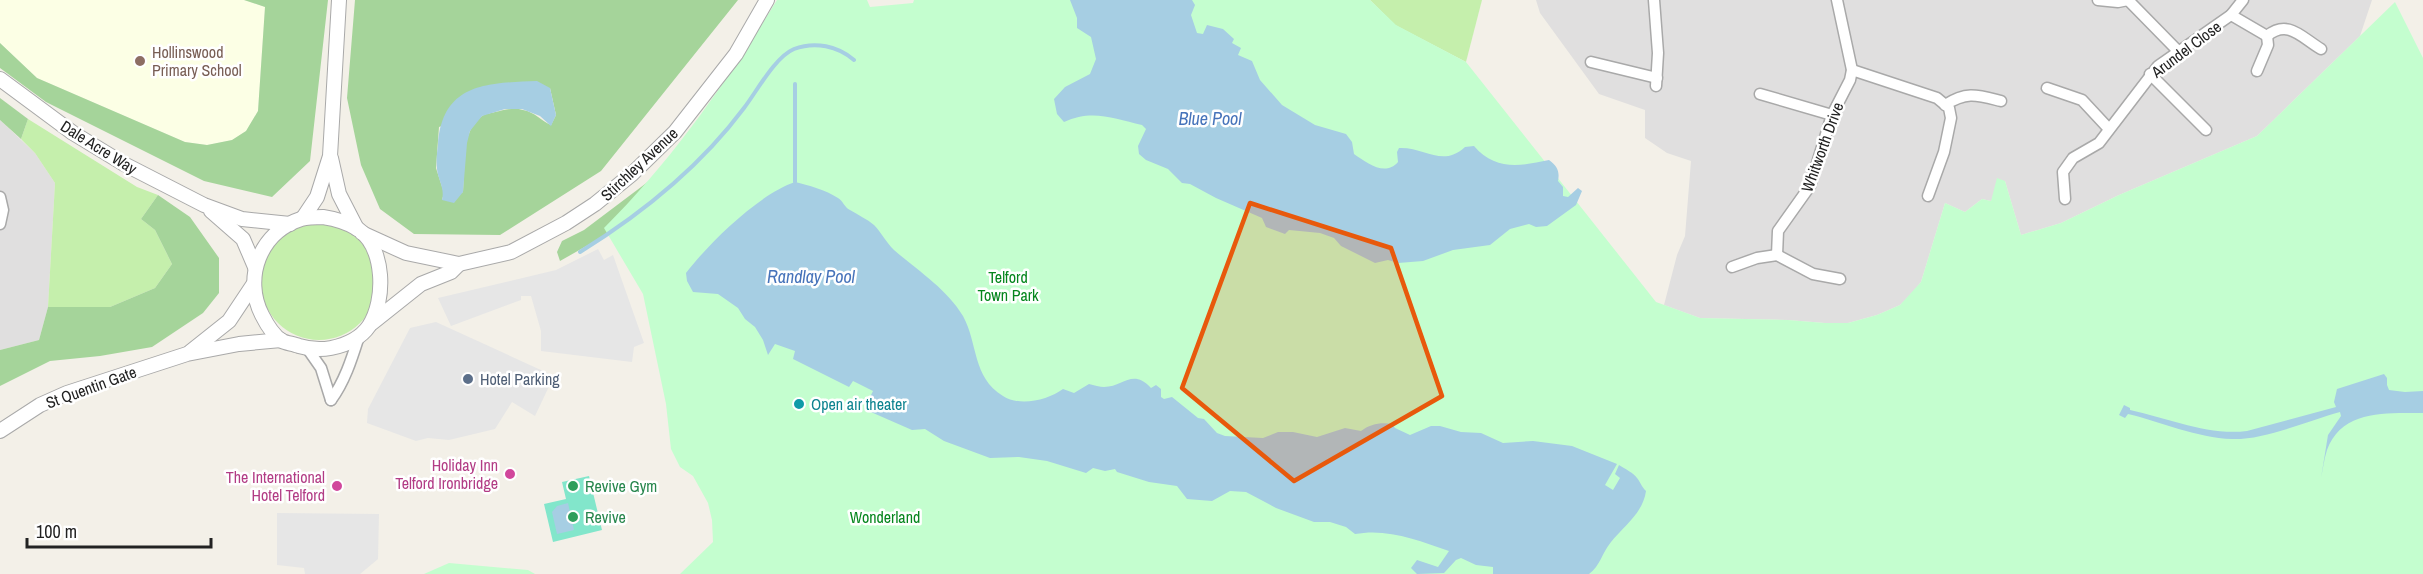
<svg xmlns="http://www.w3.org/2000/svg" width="2423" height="574" viewBox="0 0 2423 574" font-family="'Archivo Narrow',sans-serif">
  <rect width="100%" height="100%" fill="#f3f0e8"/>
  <g fill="#e0dfdf">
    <path d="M1536,0H2372L2360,36L2257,136L2119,195L2061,223L2021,235L2005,181L1991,201L1982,199L1965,212L1945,203L1921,282L1908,298L1900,305L1877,315L1848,323H1825L1788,320L1700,318L1664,305L1677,255L1685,236L1691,161L1667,153L1645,138V110L1599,94L1540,13Z"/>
    <path d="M0,120L35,153L55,183L48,307L39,340L0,350Z"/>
  </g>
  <path fill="#fcffe5" d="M0,0H244L265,7L258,111L246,131L232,140L207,145L185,142L37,78L0,43Z"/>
  <g fill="#c5efac">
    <path d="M1370,0H1482L1466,62L1395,25Z"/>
    <path d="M28,119L137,187L158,195L141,219L155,230L172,264L155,288L110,307H48L55,183L35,153L21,139Z"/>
    <circle cx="319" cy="282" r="58"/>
  </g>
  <g fill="#a5d49a" fill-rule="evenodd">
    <path d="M244,0H328L310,161L272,197L204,181L46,102L0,68V43L37,78L185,142L207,145L232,140L246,131L258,111L265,7Z"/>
    <path d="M355,0H738L601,171L500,235L414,234L380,209L361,165L347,98ZM550,88L556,115L551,125C541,121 535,112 523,110C514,107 504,110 495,112C491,113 485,114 482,116C460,131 465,169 463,192L442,200L444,193L436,168L439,127Z"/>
    <path d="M804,0L620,227L560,261L557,252L562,241L584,230L653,178Z"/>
    <path d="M0,98L28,119L21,139L0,120Z"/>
    <path d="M158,195L190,217L219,258V293L203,313L152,347L100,356L50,361L0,386V350L39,340L48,307H110L155,288L172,264L155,230L141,219Z"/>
  </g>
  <g fill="#c4fecf">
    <path d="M777,0H867L870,7L913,3L914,0H1370L1396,25L1466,62L1656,302L1700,318L1788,320L1825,323H1848L1877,315L1900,305L1921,282L1945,203L1965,212L1982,199L1991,201L1997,178L2005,181L2021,235L2061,223L2119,195L2257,136L2395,2L2423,58V574H680L713,542L712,520L708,503L693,476L680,467L671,449L666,404L643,294L604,228C672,161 727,81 777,0Z"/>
    <path d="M449,563L528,570L535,574H424Z"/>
  </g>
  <path fill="#82e6cb" d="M589,476L602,530L553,542L544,504L566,499L562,482Z"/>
  <g fill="#e6e6e6">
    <path d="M598,249L604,260L613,255L644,343L634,347L632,362L541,351V331L531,296H521V300L451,326L438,298L556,270Z"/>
    <path d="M436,322L554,376L535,416L512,402L495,429L449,440L428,438L416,441L367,423L368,409L410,328Z"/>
    <path d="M277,513L379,514L378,559L360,574H305L304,568L277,565Z"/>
  </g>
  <g fill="#a6cee3">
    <path d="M1070,0H1192L1195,5L1191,15L1197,33L1203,34L1207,25L1223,29L1234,39L1232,43L1241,48L1238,55L1252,61L1260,80L1282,105L1315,125L1346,134L1352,142L1354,154C1367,163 1385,177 1398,162L1397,152L1399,148C1426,147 1442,168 1465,147L1474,146C1495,171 1521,166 1549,160C1557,166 1560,171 1558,181L1563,187V196L1568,197L1578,188L1582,191L1576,205L1547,226L1536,227L1529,224L1510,229L1490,245L1453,250L1423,261L1398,263L1388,260L1375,263L1341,246L1334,238L1320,233L1289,230L1285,234L1266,227L1262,218L1216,198L1190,184L1182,183L1168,169L1146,160L1139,154L1138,146L1146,129L1142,125C1114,118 1091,109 1064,122L1057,114L1054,99L1065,87L1090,74L1096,59L1091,37L1077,28V18Z"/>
    <path d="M537,81L550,88L556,115L551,126L540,116L522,109H505L482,116L470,131L467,143L463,192L454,203L442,200C445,188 438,180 437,169C436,161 437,152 438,145C442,83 487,83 537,81Z"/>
    <path d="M795,182C808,185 826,190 838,198C843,201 845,208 850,210C858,215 867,219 874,225C881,232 886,242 894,250C918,271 946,288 963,316C978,343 972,377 1003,396C1020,407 1048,400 1063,389L1074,393L1089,384C1094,385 1100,387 1104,387C1124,387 1132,368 1151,388L1156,385L1161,389V397L1164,399L1172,397L1198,418L1204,419L1217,433L1225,436L1263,438L1278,432H1293L1317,437L1345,428L1361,431C1370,424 1381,422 1392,424L1395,428L1410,435L1431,426H1440L1461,432L1481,433L1503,443L1533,441L1572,446L1617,464L1605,485L1613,490L1620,478L1615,474L1619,465C1625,469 1634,473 1637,478C1641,483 1641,486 1646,491C1643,513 1624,526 1611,542C1602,553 1600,566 1589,574H1493V567L1476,565L1461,558L1456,560L1444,573L1417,574L1411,568L1417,560L1438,567L1449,551C1418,540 1387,528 1355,534L1346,527L1330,522H1314L1276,508L1246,492L1230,491L1212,501L1187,499L1177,486L1149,482L1117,472L1115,469L1105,471L1093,468L1086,473L1047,461L1019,457L990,458L944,441L925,429L912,430L864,409L873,391L853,381L849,387L793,359L795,351L775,344L768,355L763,340L755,327L745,319L738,308L718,294L693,292L687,281L686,273C709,243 759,194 795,182Z"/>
    <path d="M2384,374L2387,378V385L2389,390L2405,392L2423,391V413C2387,413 2342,409 2327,450C2324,459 2323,469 2321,478L2328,435L2341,416L2340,412C2307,421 2265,440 2232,439C2197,438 2162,422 2128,414L2125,418L2119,415L2124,405L2130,408V410C2168,418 2208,436 2247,431L2336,407L2334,402L2337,389Z"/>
    <path d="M568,503L574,530L557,534L552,512L557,506Z"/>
  </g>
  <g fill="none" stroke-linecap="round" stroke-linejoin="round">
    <g stroke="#a6cee3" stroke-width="4">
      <path d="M795,182V84"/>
      <path d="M580,252C643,213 700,167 744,108C757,91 775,57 794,49C815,41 838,46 854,60"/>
    </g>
    <defs>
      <g id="minor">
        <path d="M1654,0L1658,53L1656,86"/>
        <path d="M2098,0L2118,2L2128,0"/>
        <path d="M2128,0L2178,51"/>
        <path d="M2231,15L2267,36C2288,19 2301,37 2321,49"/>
        <path d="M1591,62L1657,78"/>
        <path d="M1852,70L1937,98L1949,108L1951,118L1944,152L1928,196"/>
        <path d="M2257,71L2268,45L2267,36"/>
        <path d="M2150,74L2206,130"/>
        <path d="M2047,88L2082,100L2109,129"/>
        <path d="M1760,94L1832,115"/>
        <path d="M1945,105C1967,91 1977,95 2001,101"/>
        <path d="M0,197L3,210L0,224"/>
        <path d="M2065,199L2063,172L2073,158L2099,143L2158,66L2231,15L2243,0"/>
        <path d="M1777,255L1778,231L1810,186L1832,115L1850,80L1852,70L1837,0"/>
        <path d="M1732,267L1757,258L1777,255L1813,274L1840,279"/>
        <path d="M307,348L321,368L331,400"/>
        <path d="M331,400C345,381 352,358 359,336"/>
      </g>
      <g id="tertiary">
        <path d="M0,79L73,133L124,164L204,205L242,219L290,224"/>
        <path d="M331,158L339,194L357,229"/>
        <path d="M211,211L243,239L255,267"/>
        <path d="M323,217C336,219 347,222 358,229C385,248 386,300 369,326C360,339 346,345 331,348C320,350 309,349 299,346C294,344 286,343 282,341C274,336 266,323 262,315C243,278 260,232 301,219C308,217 316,217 323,217Z"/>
        <path d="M303,218L317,197L330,156L339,0"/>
        <path d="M362,233L406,253L459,264L511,252L566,223L595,204L632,174L675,132L736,54L767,0"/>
        <path d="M372,323L421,284L451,272L459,264"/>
        <path d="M190,352L229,321L253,285"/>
        <path d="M0,431L40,405L67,393L187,354L239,344L281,340"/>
      </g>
    </defs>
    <use href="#minor" stroke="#a9a9a9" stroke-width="13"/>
    <use href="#tertiary" stroke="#a9a9a9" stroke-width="16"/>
    <use href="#minor" stroke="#fff" stroke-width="10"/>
    <use href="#tertiary" stroke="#fff" stroke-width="14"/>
  </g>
  <path fill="#e8590c" fill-opacity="0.2" stroke="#e8590c" stroke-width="4.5" stroke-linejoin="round" d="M1250,203L1391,248L1442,396L1294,481L1182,388Z"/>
  <circle fill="#8d6e63" stroke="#fff" stroke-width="2" cx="140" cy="61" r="6"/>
  <circle fill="#5c6f8a" stroke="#fff" stroke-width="2" cx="468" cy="379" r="6"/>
  <circle fill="#0f9aa8" stroke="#fff" stroke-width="2" cx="799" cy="404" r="6"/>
  <g fill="#d1479c" stroke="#fff" stroke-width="2">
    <circle cx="510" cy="474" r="6"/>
    <circle cx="337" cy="486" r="6"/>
  </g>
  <g fill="#2e9e5b" stroke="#fff" stroke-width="2">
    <circle cx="573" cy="486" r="6"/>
    <circle cx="573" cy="517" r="6"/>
  </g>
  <g text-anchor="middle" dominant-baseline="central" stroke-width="5" stroke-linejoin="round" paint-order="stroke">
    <g font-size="16" fill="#222" stroke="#fff">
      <text transform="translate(2186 49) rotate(-37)">Arundel Close</text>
      <text transform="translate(99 147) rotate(32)">Dale Acre Way</text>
      <text transform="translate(1822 147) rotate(-70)">Whitworth Drive</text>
      <text transform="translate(639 164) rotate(-43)">Stirchley Avenue</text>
      <text transform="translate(91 387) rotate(-20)">St Quentin Gate</text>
    </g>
    <g font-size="16" fill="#785e54" stroke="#fff" text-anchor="start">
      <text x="152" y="52">Hollinswood<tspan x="152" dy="18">Primary School</tspan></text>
    </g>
    <g font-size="16" fill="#05861d" stroke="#fff">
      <text x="1008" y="277">Telford<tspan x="1008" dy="18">Town Park</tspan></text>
      <text x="885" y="517">Wonderland</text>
    </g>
    <g font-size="16" fill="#4e5e75" stroke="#fff" text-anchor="start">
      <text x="480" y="379">Hotel Parking</text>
    </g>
    <g font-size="16" fill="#0d838f" stroke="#fff" text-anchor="start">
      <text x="811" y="404">Open air theater</text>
    </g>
    <g font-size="16" fill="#b23c85" stroke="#fff" text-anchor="end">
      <text x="498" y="465">Holiday Inn<tspan x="498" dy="18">Telford Ironbridge</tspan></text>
      <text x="325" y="477">The International<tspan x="325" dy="18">Hotel Telford</tspan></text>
    </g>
    <g font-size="16" fill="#27864d" stroke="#fff" text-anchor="start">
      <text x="585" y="486">Revive Gym</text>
      <text x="585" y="517">Revive</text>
    </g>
    <g font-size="18" font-style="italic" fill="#4673ba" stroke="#fff">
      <text x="1210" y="118">Blue Pool</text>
      <text x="811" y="276">Randlay Pool</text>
    </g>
  </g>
  <path d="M27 538v9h184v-9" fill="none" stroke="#222222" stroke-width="3"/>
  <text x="36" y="538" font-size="18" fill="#222222" stroke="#ffffff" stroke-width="4.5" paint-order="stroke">100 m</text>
</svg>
